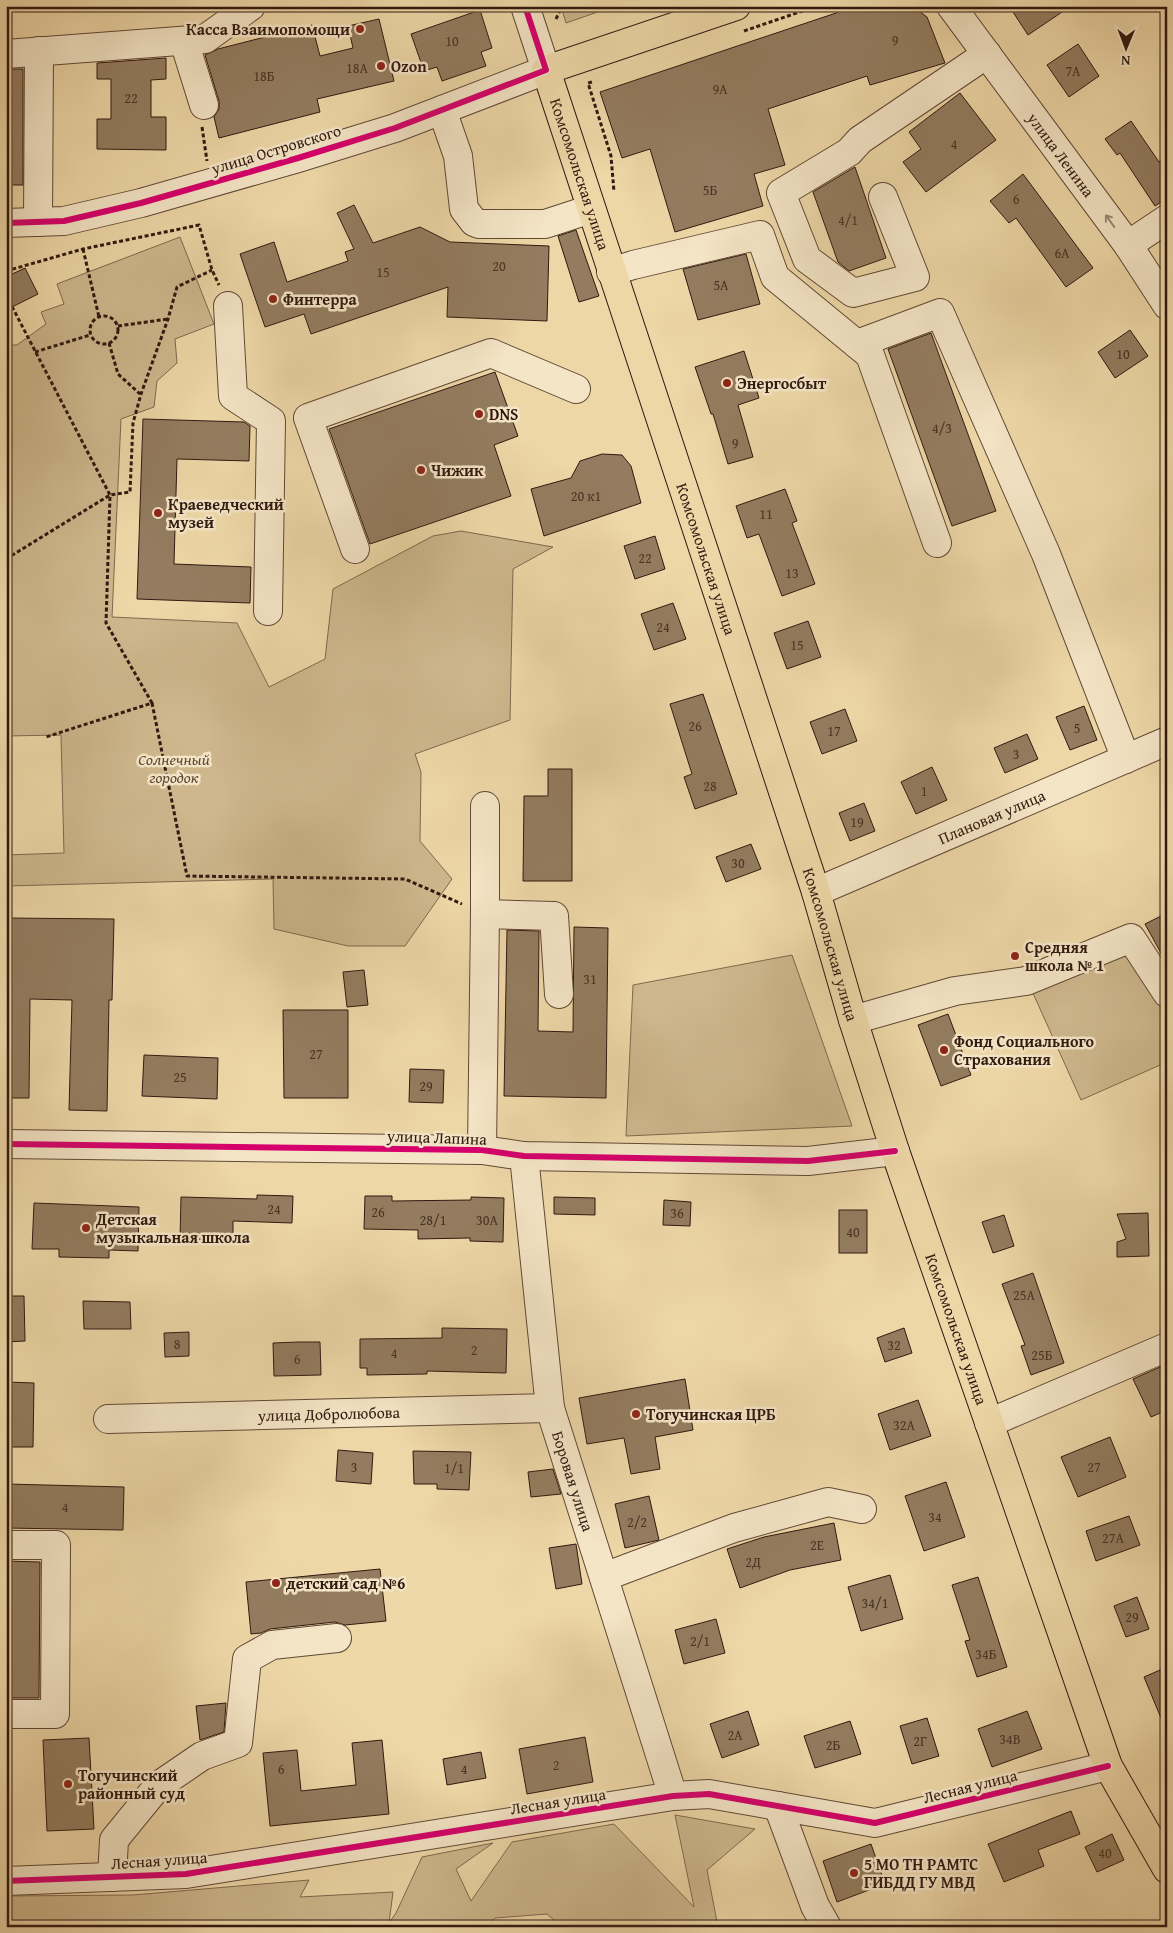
<svg xmlns="http://www.w3.org/2000/svg" width="1173" height="1933" viewBox="0 0 1173 1933" font-family="'Gentium Book Plus',serif">
  <rect width="100%" height="100%" fill="#eed7a7"/>
  <filter id="stains"><feTurbulence type="fractalNoise" baseFrequency=".004" numOctaves="4"/><feColorMatrix values="0 0 0 0 .2 0 0 0 0 .09 0 0 0 0 .02 0 0 0 .5 -.17"/></filter>
  <radialGradient id="worn" r=".72"><stop offset=".6" stop-color="#630" stop-opacity="0"/><stop offset="1" stop-color="#630" stop-opacity=".3"/></radialGradient>
  <g fill="#ceb78d" stroke="#80684e">
    <path d="M561,6H615L566,23Z"/>
    <path d="M180,237L214,324L175,339L177,363L157,381L154,407L121,419L112,617L237,623L269,687L325,659L333,589L433,536L461,531L553,547L513,569L510,720L415,754L421,772L420,841L452,879L405,946H348L274,929L273,879L6,886V855L64,853L61,735L6,736V646L8,644L6,638V345H17L46,324L41,312L64,304L57,284Z"/>
    <path d="M1135,945L1167,1016V1062L1081,1100L1032,991Z"/>
    <path d="M792,955L852,1126L626,1136L633,985Z"/>
    <path d="M675,1815L755,1829L707,1870L718,1927H562L547,1914L495,1918L486,1927H6V1896L133,1895L309,1880L300,1897L393,1892L389,1923L396,1913L422,1857L493,1843L456,1869L471,1901L512,1842L614,1824L694,1907Z"/>
  </g>
  <g fill="#937c5f" stroke="#311910">
    <path d="M843,6H912L927,17L945,63L870,85L867,76L768,109L785,165L754,174L763,206L675,232L650,149L622,158L600,92L845,10Z"/>
    <path d="M1009,6H1071L1028,35Z"/>
    <path d="M480,10L492,48L481,52L486,66L442,81L437,67L424,71L411,34Z"/>
    <path d="M379,19L394,81L317,99L320,112L219,138L214,117L219,109V101L205,55L218,49L312,25L320,56L353,48L348,26Z"/>
    <path d="M1078,44L1099,76L1069,97L1047,65Z"/>
    <path d="M166,58V79L151,80V117H166V150L97,149V119H111V79H97V63Z"/>
    <rect x="6" y="69" width="17" height="116"/>
    <path d="M960,93L996,140L926,192L903,162L921,149L909,132Z"/>
    <path d="M1131,121L1159,162L1167,157V198L1155,206L1120,153L1117,155L1105,139Z"/>
    <path d="M855,167L886,258L849,271L838,262L813,192Z"/>
    <path d="M1023,174L1093,268L1066,287L1016,218L1009,223L990,201Z"/>
    <path d="M354,205L373,243L420,227L450,242L549,246L547,321L447,317L448,287L311,334L304,314L265,327L240,254L274,242L287,282L348,261L345,252L354,249L337,213Z"/>
    <path d="M576,230L599,296L579,302L558,236Z"/>
    <path d="M746,254L760,304L698,320L683,269Z"/>
    <path d="M25,268L38,294L6,310V277Z"/>
    <path d="M1130,330L1148,356L1115,378L1098,352Z"/>
    <path d="M931,333L996,511L952,526L888,349Z"/>
    <path d="M744,351L759,398L738,405L753,457L728,464L713,414H711L695,367Z"/>
    <path d="M495,372L518,436L494,445L511,496L370,544L329,429Z"/>
    <path d="M143,419L244,422L250,426L249,461L177,459L174,564L251,567L250,603L137,599Z"/>
    <path d="M602,454L622,455L631,466L641,503L544,536L531,489L571,478L580,461Z"/>
    <path d="M785,489L797,521L792,523L815,584L782,596L759,534L747,538L736,506Z"/>
    <path d="M655,536L665,569L635,579L624,546Z"/>
    <path d="M673,603L686,639L654,650L641,614Z"/>
    <path d="M808,621L821,657L787,669L774,633Z"/>
    <path d="M703,694L737,794L695,809L684,777L692,774L670,704Z"/>
    <path d="M1084,706L1097,740L1070,750L1056,717Z"/>
    <path d="M845,709L857,741L822,754L810,722Z"/>
    <path d="M1027,734L1038,759L1005,773L994,748Z"/>
    <path d="M932,767L947,800L916,814L901,782Z"/>
    <path d="M548,769H572V881H523L524,796H548Z"/>
    <path d="M864,803L875,831L850,841L839,813Z"/>
    <path d="M751,844L761,869L726,882L716,857Z"/>
    <path d="M1167,913V964L1145,924Z"/>
    <path d="M6,918L114,919L112,1000H109L107,1111L69,1110L72,1000L30,999L29,1098H6Z"/>
    <path d="M574,927L608,928L606,1098L504,1096L507,930L539,931L538,1031L573,1032Z"/>
    <path d="M364,970L368,1005L347,1007L343,972Z"/>
    <path d="M283,1010H348V1098H284Z"/>
    <path d="M948,1014L971,1075L941,1086L918,1025Z"/>
    <path d="M144,1055L218,1058L217,1099L142,1096Z"/>
    <path d="M410,1069L444,1070L443,1103L409,1102Z"/>
    <path d="M257,1195L293,1196L292,1223L233,1221V1240L180,1239L181,1197L257,1199Z"/>
    <path d="M365,1196H392V1201L471,1200V1197L504,1198L503,1242L470,1241V1238L418,1239V1230L364,1229Z"/>
    <path d="M554,1197L595,1198V1215L554,1214Z"/>
    <path d="M664,1200L691,1202L690,1226L663,1225Z"/>
    <path d="M34,1203L139,1207L138,1251L109,1250V1258L59,1257V1249H32Z"/>
    <rect x="839" y="1210" width="28" height="43"/>
    <path d="M1148,1213L1149,1256L1117,1257V1242L1126,1239L1117,1214Z"/>
    <path d="M1004,1215L1014,1246L993,1253L982,1222Z"/>
    <path d="M1033,1273L1064,1363L1031,1375L1021,1346L1025,1345L1002,1284Z"/>
    <path d="M6,1296H24L25,1341L6,1342Z"/>
    <path d="M83,1301L130,1302L131,1329H84Z"/>
    <path d="M442,1328L507,1329L506,1373L427,1371V1374L367,1375V1368H360V1339L442,1338Z"/>
    <path d="M904,1328L912,1353L885,1362L877,1338Z"/>
    <path d="M189,1332V1356L165,1357L164,1333Z"/>
    <path d="M298,1342H320L321,1375L274,1376L273,1343Z"/>
    <path d="M1167,1364V1410L1151,1417L1133,1379Z"/>
    <path d="M685,1379L693,1430L655,1437L660,1469L631,1474L624,1438L587,1444L579,1398Z"/>
    <path d="M6,1382L34,1383L33,1447H6Z"/>
    <path d="M918,1400L931,1436L890,1450L878,1414Z"/>
    <path d="M1110,1437L1126,1477L1078,1497L1061,1457Z"/>
    <path d="M338,1450L373,1453L371,1484L336,1481Z"/>
    <path d="M413,1451L471,1452L469,1490L437,1489V1484H414Z"/>
    <path d="M553,1469L561,1494L531,1497L528,1472Z"/>
    <path d="M946,1482L965,1537L924,1551L905,1496Z"/>
    <path d="M6,1484L124,1487L123,1530L6,1528Z"/>
    <path d="M649,1496L659,1540L625,1548L615,1504Z"/>
    <path d="M1129,1516L1140,1545L1096,1561L1086,1531Z"/>
    <path d="M834,1523L841,1560L790,1570L740,1588L727,1549L764,1537Z"/>
    <path d="M576,1544L582,1584L556,1589L549,1548Z"/>
    <path d="M6,1561L40,1562L39,1698H6Z"/>
    <path d="M380,1569L386,1621L345,1625L335,1622L270,1629L261,1633L251,1634L246,1582Z"/>
    <path d="M890,1575L903,1619L861,1631L848,1587Z"/>
    <path d="M978,1577L1007,1667L977,1677L965,1641L970,1640L952,1585Z"/>
    <path d="M1137,1597L1149,1629L1126,1637L1114,1606Z"/>
    <path d="M716,1619L725,1653L684,1664L675,1630Z"/>
    <path d="M1167,1667V1730H1166L1144,1677Z"/>
    <path d="M226,1703L224,1732L200,1740L196,1706Z"/>
    <path d="M748,1711L759,1745L722,1758L710,1724Z"/>
    <path d="M1027,1711L1042,1749L992,1767L978,1729Z"/>
    <path d="M927,1718L939,1756L912,1764L900,1726Z"/>
    <path d="M850,1721L861,1754L815,1768L804,1736Z"/>
    <path d="M585,1737L593,1782L527,1794L519,1749Z"/>
    <path d="M89,1738L94,1829L47,1831L43,1740Z"/>
    <path d="M382,1740L389,1814L270,1826L263,1753L297,1750L301,1791L356,1785L352,1743Z"/>
    <path d="M481,1752L486,1778L447,1785L443,1759Z"/>
    <path d="M1071,1811L1080,1834L1038,1850L1044,1866L1004,1882L988,1844Z"/>
    <path d="M1112,1834L1124,1860L1097,1872L1085,1847Z"/>
    <path d="M871,1844L885,1884L837,1902L823,1861Z"/>
  </g>
  <g fill="none" stroke-linecap="round" stroke-linejoin="round">
    <defs>
      <g id="minor">
        <path id="s1" d="M951,6L1128,245L1167,305"/>
        <path d="M184,41L204,105"/>
        <path d="M6,54L205,39L251,6"/>
        <path d="M442,110L458,156L464,209L474,222L479,224H545L591,209"/>
        <path d="M883,197L915,277L853,293L807,259L781,193L849,152L860,140L987,54"/>
        <path d="M38,222L39,51"/>
        <path d="M6,223L64,221L141,203L298,158L395,128L546,70L525,6"/>
        <path d="M1128,245L1167,219"/>
        <path d="M611,272L633,265L760,235L775,277L870,355L937,543"/>
        <path d="M228,306L233,396L271,421L268,611"/>
        <path d="M857,344L940,313L1046,554L1126,759"/>
        <path d="M355,549L308,418L491,353L576,389"/>
        <path id="s2" d="M816,892L1167,741"/>
        <path d="M485,914V806"/>
        <path d="M853,1020L955,991L1026,981L1131,938L1167,993"/>
        <path d="M6,1144L482,1150L524,1156L808,1161L895,1151"/>
        <path d="M482,1150L485,914L554,916L559,994"/>
        <path id="s3" d="M524,1156L550,1408L673,1796"/>
        <path id="s4" d="M108,1419L550,1408"/>
        <path d="M989,1423L1167,1347"/>
        <path d="M6,1545H56L55,1714H6"/>
        <path d="M604,1577L734,1528L828,1502L862,1509"/>
        <path d="M778,1806L815,1906L827,1927"/>
        <path d="M112,1877L114,1840L158,1786L202,1756L238,1743L247,1659L272,1645L337,1638"/>
        <path d="M6,1881L186,1874L673,1796L709,1794L875,1823L1108,1766"/>
      </g>
      <g id="major">
        <path id="s5" d="M736,6L546,70L816,892L853,1020L895,1151L1108,1766L1167,1869"/>
      </g>
    </defs>
    <use href="#minor" stroke="#604836" stroke-width="30"/>
    <use href="#major" stroke="#311910" stroke-width="30"/>
    <g stroke="#311910" stroke-width="3" stroke-dasharray="4 2.5" stroke-linecap="butt">
      <path d="M556,19L562,6"/>
      <path d="M744,31L817,6"/>
      <path d="M592,82L588,83L611,156L614,192"/>
      <path d="M202,127L207,161"/>
      <path d="M83,249L99,317"/>
      <path d="M6,271L83,249L199,225L212,270L219,285"/>
      <path d="M6,295L110,495L106,623L152,703L46,737"/>
      <circle cx="104" cy="330" r="14"/>
      <path d="M118,326L168,319"/>
      <path d="M109,343L118,374L140,394"/>
      <path d="M35,352L90,335"/>
      <path d="M6,559L110,495L130,492L133,423L141,394L168,319L177,287L212,270"/>
      <path d="M152,703L187,876L405,879L462,904"/>
    </g>
    <use href="#minor" stroke="#f4e5c6" stroke-width="28"/>
    <use href="#major" stroke="#eed7a7" stroke-width="28"/>
    <defs>
      <g id="cycleway">
        <path d="M6,223L64,221L141,203L298,158L395,128L546,70L525,6"/>
        <path d="M6,1144L482,1150L524,1156L808,1161L895,1151"/>
        <path d="M6,1881L186,1874L673,1796L709,1794L875,1823L1108,1766"/>
      </g>
    </defs>
    <use href="#cycleway" stroke="#f4e5c6" stroke-width="9"/>
    <use href="#cycleway" stroke="#d6006c" stroke-width="6"/>
  </g>
  <defs><path id="oneway-shaft" d="M-6 0H5M1.5-3L5.5 0L1.5 3" fill="none" stroke-width="1.6" stroke-linecap="round" stroke-linejoin="round" transform="scale(1.25)"/></defs>
  <use stroke="#9c8974" href="#oneway-shaft" transform="translate(1110 221) rotate(-126)"/>
  <g fill="#8f2418" stroke="#f4e5c6" stroke-width="2">
    <circle cx="360" cy="29" r="5"/>
    <circle cx="381" cy="66" r="5"/>
    <circle cx="273" cy="299" r="5"/>
    <circle cx="727" cy="383" r="5"/>
    <circle cx="479" cy="414" r="5"/>
    <circle cx="421" cy="470" r="5"/>
    <circle cx="158" cy="513" r="5"/>
    <circle cx="1015" cy="956" r="5"/>
    <circle cx="944" cy="1050" r="5"/>
    <circle cx="86" cy="1228" r="5"/>
    <circle cx="636" cy="1414" r="5"/>
    <circle cx="276" cy="1583" r="5"/>
    <circle cx="68" cy="1784" r="5"/>
    <circle cx="854" cy="1873" r="5"/>
  </g>
  <g text-anchor="middle" dominant-baseline="central" stroke-width="5" stroke-linejoin="round" paint-order="stroke">
    <g font-size="14" fill="#4a3224">
      <text x="895" y="40">9</text>
      <text x="452" y="41">10</text>
      <text x="357" y="68">18А</text>
      <text x="1073" y="71">7А</text>
      <text x="264" y="76">18Б</text>
      <text x="720" y="89">9А</text>
      <text x="131" y="98">22</text>
      <text x="954" y="144">4</text>
      <text x="710" y="190">5Б</text>
      <text x="1016" y="199">6</text>
      <text x="848" y="220">4/1</text>
      <text x="1062" y="253">6А</text>
      <text x="499" y="266">20</text>
      <text x="383" y="272">15</text>
      <text x="721" y="285">5А</text>
      <text x="1123" y="354">10</text>
      <text x="942" y="428">4/3</text>
      <text x="735" y="443">9</text>
      <text x="586" y="496">20 к1</text>
      <text x="766" y="514">11</text>
      <text x="645" y="558">22</text>
      <text x="792" y="573">13</text>
      <text x="663" y="627">24</text>
      <text x="797" y="645">15</text>
      <text x="695" y="726">26</text>
      <text x="1077" y="728">5</text>
      <text x="834" y="731">17</text>
      <text x="1016" y="754">3</text>
      <text x="710" y="786">28</text>
      <text x="924" y="791">1</text>
      <text x="857" y="822">19</text>
      <text x="738" y="863">30</text>
      <text x="590" y="979">31</text>
      <text x="316" y="1054">27</text>
      <text x="180" y="1077">25</text>
      <text x="426" y="1086">29</text>
      <text x="274" y="1209">24</text>
      <text x="378" y="1212">26</text>
      <text x="677" y="1213">36</text>
      <text x="433" y="1220">28/1</text>
      <text x="487" y="1220">30А</text>
      <text x="853" y="1232">40</text>
      <text x="1024" y="1295">25А</text>
      <text x="177" y="1344">8</text>
      <text x="894" y="1345">32</text>
      <text x="474" y="1350">2</text>
      <text x="394" y="1353">4</text>
      <text x="1042" y="1355">25Б</text>
      <text x="297" y="1359">6</text>
      <text x="904" y="1425">32А</text>
      <text x="354" y="1467">3</text>
      <text x="1094" y="1467">27</text>
      <text x="454" y="1468">1/1</text>
      <text x="65" y="1507">4</text>
      <text x="935" y="1517">34</text>
      <text x="637" y="1522">2/2</text>
      <text x="1113" y="1538">27А</text>
      <text x="817" y="1545">2Е</text>
      <text x="753" y="1562">2Д</text>
      <text x="875" y="1603">34/1</text>
      <text x="1132" y="1617">29</text>
      <text x="700" y="1641">2/1</text>
      <text x="986" y="1654">34Б</text>
      <text x="735" y="1735">2А</text>
      <text x="1010" y="1739">34В</text>
      <text x="920" y="1741">2Г</text>
      <text x="833" y="1745">2Б</text>
      <text x="556" y="1765">2</text>
      <text x="281" y="1769">6</text>
      <text x="464" y="1769">4</text>
      <text x="1105" y="1853">40</text>
    </g>
    <g font-size="16" font-weight="bold" fill="#311910" stroke="#f4e5c6" text-anchor="start">
      <text x="350" y="29" text-anchor="end">Касса Взаимопомощи</text>
      <text x="391" y="66">Ozon</text>
      <text x="283" y="299">Финтерра</text>
      <text x="737" y="383">Энергосбыт</text>
      <text x="489" y="414">DNS</text>
      <text x="431" y="470">Чижик</text>
      <text x="168" y="504">Краеведческий<tspan x="168" dy="18">музей</tspan></text>
      <text x="1025" y="947">Средняя<tspan x="1025" dy="18">школа № 1</tspan></text>
      <text x="954" y="1041">Фонд Социального<tspan x="954" dy="18">Страхования</tspan></text>
      <text x="96" y="1219">Детская<tspan x="96" dy="18">музыкальная школа</tspan></text>
      <text x="646" y="1414">Тогучинская ЦРБ</text>
      <text x="286" y="1583">детский сад №6</text>
      <text x="78" y="1775">Тогучинский<tspan x="78" dy="18">районный суд</tspan></text>
      <text x="864" y="1864">5 МО ТН РАМТС<tspan x="864" dy="18">ГИБДД ГУ МВД</tspan></text>
    </g>
    <g font-size="16" fill="#311910" stroke="#f4e5c6">
      <text transform="translate(276 149) rotate(-17)">улица Островского</text>
      <text stroke="none"><textPath href="#s1" startOffset="185">улица Ленина</textPath></text>
      <text stroke="none"><textPath href="#s5" startOffset="310">Комсомольская улица</textPath></text>
      <text stroke="none"><textPath href="#s5" startOffset="715">Комсомольская улица</textPath></text>
      <text stroke="none"><textPath href="#s2" startOffset="191">Плановая улица</textPath></text>
      <text stroke="none"><textPath href="#s5" startOffset="1120">Комсомольская улица</textPath></text>
      <text transform="translate(437 1137) rotate(2)">улица Лапина</text>
      <text stroke="none"><textPath href="#s5" startOffset="1525">Комсомольская улица</textPath></text>
      <text stroke="none"><textPath href="#s4" startOffset="221">улица Добролюбова</textPath></text>
      <text stroke="none"><textPath href="#s3" startOffset="330">Боровая улица</textPath></text>
      <text transform="translate(970 1786) rotate(-14)">Лесная улица</text>
      <text transform="translate(558 1801) rotate(-9)">Лесная улица</text>
      <text transform="translate(159 1860) rotate(-4)">Лесная улица</text>
    </g>
    <g font-size="16" font-style="italic" fill="#604836" stroke="#f4e5c6">
      <text x="174" y="759">Солнечный<tspan x="174" dy="18">городок</tspan></text>
    </g>
  </g>
  <rect width="1173" height="1933" fill="none" stroke="#eed7a7" stroke-width="25"/>
  <rect x="8" y="8" width="1158" height="1918" fill="none" stroke="#311910" stroke-width="2.5"/>
  <rect x="12" y="12" width="1148" height="1908" fill="none" stroke="#311910"/>
  <g transform="translate(1126 48) rotate(181)" stroke="#f4e5c6" stroke-width="4" paint-order="stroke">
  <path d="M0-4L9 19L0 12L-9 19Z" fill="#311910"/>
  <text y="-8" font-size="14" font-weight="bold" text-anchor="middle" fill="#311910">N</text>
  </g>
  <rect width="100%" height="100%" filter="url(#stains)"/>
  <rect width="100%" height="100%" fill="url(#worn)"/>
</svg>
